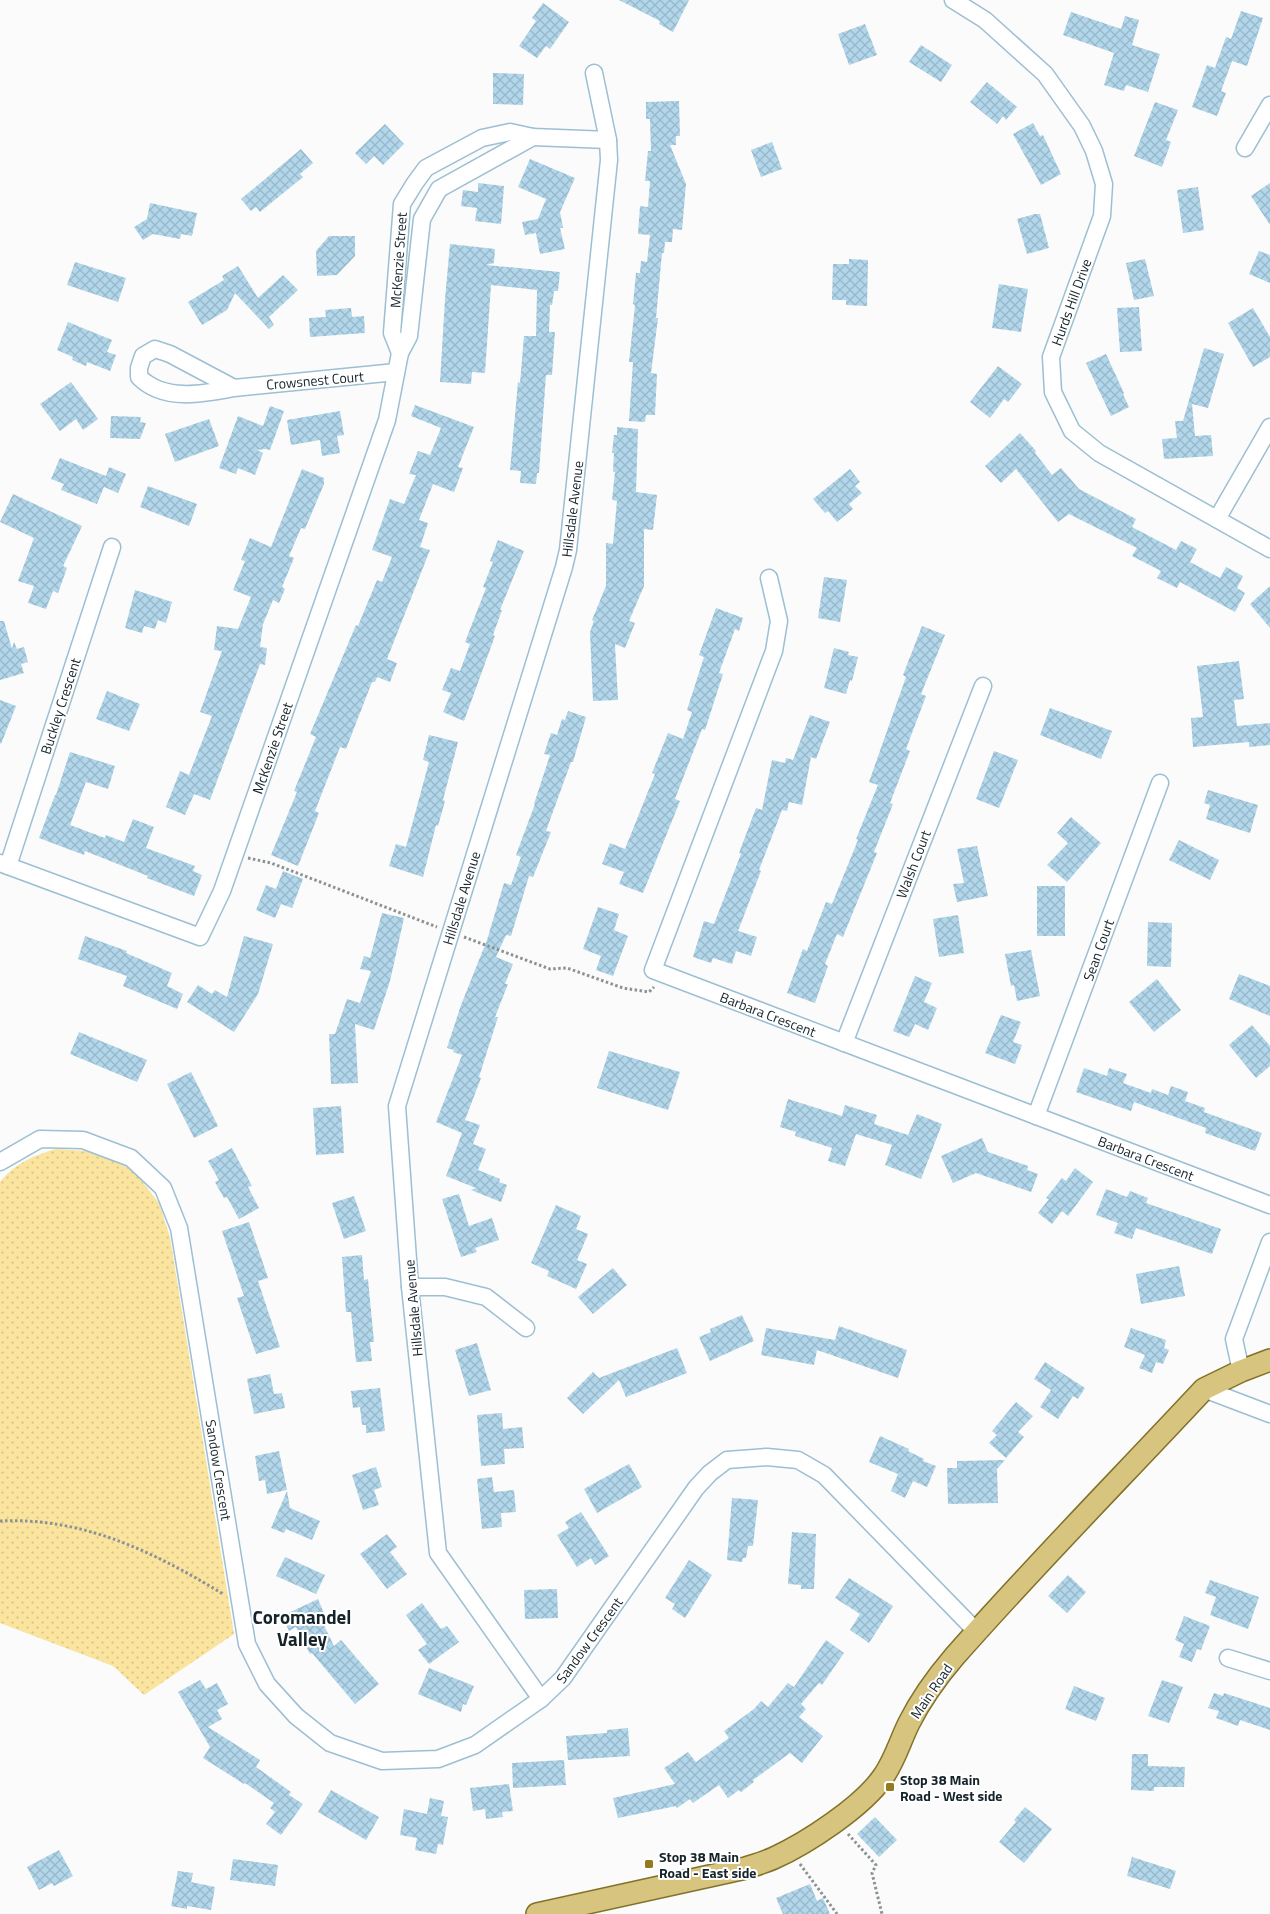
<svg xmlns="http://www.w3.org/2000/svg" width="1270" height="1914" viewBox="0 0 1270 1914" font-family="'Titillium Web',sans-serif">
  <defs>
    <pattern id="green-dots" width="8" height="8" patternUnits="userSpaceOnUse" patternTransform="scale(1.25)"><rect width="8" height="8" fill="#fae49e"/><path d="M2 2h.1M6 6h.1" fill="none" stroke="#d5c388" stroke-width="1.8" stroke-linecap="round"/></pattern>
    <pattern id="building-cross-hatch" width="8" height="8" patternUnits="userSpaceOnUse" patternTransform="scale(1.25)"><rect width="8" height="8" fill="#b2d6ea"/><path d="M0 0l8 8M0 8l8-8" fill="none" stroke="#98b7c9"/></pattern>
  </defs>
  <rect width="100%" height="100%" fill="#fbfbfb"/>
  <path fill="url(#green-dots)" d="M56,1149L87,1151L121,1163L137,1175L159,1203L170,1237L234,1634L144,1695L113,1666L0,1623V1182C14,1164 34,1155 56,1149Z"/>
  <g fill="url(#building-cross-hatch)">
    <path d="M619,0H689L673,32L659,24L660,21Z"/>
    <path d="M543,3L569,22L550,49L546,46L537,58L519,46L536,21L532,18Z"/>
    <path d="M1241,11L1263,18L1247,66L1232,61L1221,91L1226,93L1217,116L1192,107L1207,65L1215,68L1226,37L1231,39Z"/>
    <path d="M1071,12L1121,29L1125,16L1139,20L1132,45L1160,54L1148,92L1126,85L1124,91L1104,85L1114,53L1063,35Z"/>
    <path d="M865,24L877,55L849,65L838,34Z"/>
    <path d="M921,45L952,65L941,82L909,62Z"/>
    <path d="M493,73L524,74L523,105L493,104Z"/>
    <path d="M987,82L1017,107L1006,120L1003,116L997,124L970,102Z"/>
    <path d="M679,101L680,136H676V145H670L686,184L682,230L673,229L672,242H665L664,253H662L656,318H658L651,373L657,374L655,415H646L645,422L629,421L633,362H629L635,305L633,304L636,273H640L641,261L647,262L650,235L638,234L640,206L648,207L650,181H645L648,151H651L650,119H646V102Z"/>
    <path d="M1155,102L1178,110L1166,140L1171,142L1162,167L1134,156Z"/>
    <path d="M1033,123L1040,136L1043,135L1061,174L1041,185L1013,134Z"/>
    <path d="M385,124L404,144L383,165L374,156L366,164L355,153Z"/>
    <path d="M772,142L782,169L761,177L751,150Z"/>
    <path d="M301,149L313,163L300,174L303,177L260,212L256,207L251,211L241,199Z"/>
    <path d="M530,159L575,178L560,212L563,228H560L565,249L540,254L536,233L525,235L522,222L538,219L546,199L518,187Z"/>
    <path d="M478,183L504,186L501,224L475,221L477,208L461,206L463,190L478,192Z"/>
    <path d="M1270,183V225L1251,196Z"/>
    <path d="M1198,187L1204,230L1183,233L1177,190Z"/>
    <path d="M150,203L197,213L192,236L181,234L180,239L153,234L143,240L134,227L147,219Z"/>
    <path d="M1035,214H1040L1049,248L1027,254L1017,219Z"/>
    <path d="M329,236H355V256L337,275L317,276L316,251Z"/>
    <path d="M450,244L495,249L494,263L486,265L560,272L558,291H554L552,305H550L549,332H555L552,375H546L539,473H537L536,484L520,483L521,471L510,470L518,382L520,383L524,336H536L537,290L491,285L485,373L472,372L471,384L440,382L445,299Z"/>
    <path d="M1259,251L1270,255V283L1249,274Z"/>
    <path d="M849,259L868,260L867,306L846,305V300H832L833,264H849Z"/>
    <path d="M1145,259L1154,296L1134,300L1126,263Z"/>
    <path d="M75,262L126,278L118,302L67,285Z"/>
    <path d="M238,266L258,298L283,275L298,290L269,317L274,325L269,329L235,293L227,310L202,325L188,302L224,280L222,276Z"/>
    <path d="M999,284L1028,289L1021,332L992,328Z"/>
    <path d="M1139,307L1142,351L1120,352L1117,308Z"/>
    <path d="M351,308L352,317L364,316L365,333L310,337L309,318L326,317L325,310Z"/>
    <path d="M1253,308L1270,337V357L1253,367L1228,323Z"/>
    <path d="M68,322L112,340L107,352L116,355L110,371L87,362L86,366L72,360L73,357L57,350Z"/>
    <path d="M1204,348L1224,354L1208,408L1192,404L1195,436L1211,435L1213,456L1164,459L1162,439L1177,438L1175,421H1183Z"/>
    <path d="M1106,354L1124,393L1123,394L1129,407L1111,416L1086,363Z"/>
    <path d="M998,366L1022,384L1008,402L1004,399L990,418L970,402Z"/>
    <path d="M71,382L98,419L83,430L76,419L60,431L40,404Z"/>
    <path d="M415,405L474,427L458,467L463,468L454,492L433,484L419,520L428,523L420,547L430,550L387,659L397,663L390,682L377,677L375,682H372L346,749L340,747L315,811L319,813L298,866L271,855L297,792L294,791L316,737L310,734L356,625L358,626L377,580L382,582L392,557L372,550L390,499L404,504L416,475L409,474L418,451L430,455L441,428L411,416Z"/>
    <path d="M270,406L284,411L270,450L265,449L257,450L263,453L255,475L238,468L236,474L219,468L238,416L263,426Z"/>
    <path d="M340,411L344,435L337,436L340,453L322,456L320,440L291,445L287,420Z"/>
    <path d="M111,416L141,417L140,422L146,423L140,439L110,438Z"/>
    <path d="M209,419L219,446L175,462L165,434Z"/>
    <path d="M617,427L638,429L636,492L657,495L653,530L644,529V586L629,621L635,623L625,648L615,644L618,700L593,701L590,632L594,621L592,620L606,586V543L613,544L617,501L612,500L615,472H613L614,453H612L614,435H617Z"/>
    <path d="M1020,433L1036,451L1035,453L1052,475L1061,468L1079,489L1136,519L1132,527L1176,550L1181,541L1197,549L1190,562L1220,578L1226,567L1243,576L1237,588L1245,593L1235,612L1180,582L1177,588L1157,578L1161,571L1132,556L1137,548L1069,514L1058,522L1016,469L1001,483L985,466Z"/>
    <path d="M60,458L106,476L109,467L126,474L118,493L104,487L97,504L61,490L64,484L51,479Z"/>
    <path d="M302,469L324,478V484L305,529L301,528L289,556L294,558L282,587L285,589L279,603L273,600L263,624L260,647L267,648L265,665L260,664L210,800L194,794L185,815L166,807L180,771L189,775L212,716L200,712L222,651L214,650L217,626L238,629L251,597L233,590L245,561L241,560L250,538L271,547Z"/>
    <path d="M850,469L860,482L855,486L862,493L849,504L853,509L837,522L828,511L825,513L813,499Z"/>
    <path d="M148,486L197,504L189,526L140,507Z"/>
    <path d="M13,494L82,526L63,566L67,568L58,593L53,591L46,609L28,603L34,586L18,581L34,538L0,522Z"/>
    <path d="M498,540L524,551L500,610H502L493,635L495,636L464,721L443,712L451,693L442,690L451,668L460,671L470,644L465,642L486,588L483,587L493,562L490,561Z"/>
    <path d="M824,577L847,580L840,622L818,618Z"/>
    <path d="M1270,586V628L1250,604Z"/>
    <path d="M135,590L172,602L166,623L158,620L155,629L144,626L142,633L125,628Z"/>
    <path d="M716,608L743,618L739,631L735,629L719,673L723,674L705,730L702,729L675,799L680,801L643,893L619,884L624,872L602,864L610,843L625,849L655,774L652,773L668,733L683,739L692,712L687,710L704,657L699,655Z"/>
    <path d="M0,621H4L12,649L14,642L17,649L24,647L28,662L21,664L24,673L0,680Z"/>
    <path d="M922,626L945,635L921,694L926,696L906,749L910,751L890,803L893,804L874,852L877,853L843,937L837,934L825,964L828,966L815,1003L787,993L803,949L807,951L826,902L832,904L858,840L856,839L878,785L869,782L906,677L903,675Z"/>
    <path d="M834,648L849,652L848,655L858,657L852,681L850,680L846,694L824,688Z"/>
    <path d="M1239,661L1244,699L1234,700L1237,726L1270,723V745L1249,747V742L1193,747L1191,718L1203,717L1197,666Z"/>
    <path d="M107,691L140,704L129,731L96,719Z"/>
    <path d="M0,700L16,706L1,744L0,743Z"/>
    <path d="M1050,708L1112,731L1101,759L1040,735Z"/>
    <path d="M568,711L586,717L573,762H571L546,831L551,832L533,877L529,876L511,936L506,935L496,957L513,964L505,984H508L495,1017H498L479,1077L481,1078L465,1120L480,1125L473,1144L486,1149L478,1170L500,1179L499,1182L507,1185L501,1202L471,1190L476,1188L446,1176L462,1133L436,1122L462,1055L453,1052L454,1050L447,1048L461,1005L487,940L504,883L511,885L521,857L516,855L535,804H534L550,755L544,754L551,733L557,735L562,719L565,720Z"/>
    <path d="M810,715L830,722L816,759L811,757L802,805L789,802L787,811L782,810L759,870L761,871L738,931L757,937L751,956L736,951L732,964L713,958L711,963L693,957L704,921L714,924L741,854L739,853L756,808L762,810L772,760L785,763L786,758L793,760Z"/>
    <path d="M429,735L458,742L443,800L445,801L438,826L436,825L423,877L389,866L396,844L406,847L429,762L423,760Z"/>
    <path d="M994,751L1018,760L999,808L976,799Z"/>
    <path d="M70,752L115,766L108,789L86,782L70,825L105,838L106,835L124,842L133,819L154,827L146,848L195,866L193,871L202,875L194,896L147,878L148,876L85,851L84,855L39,838L55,795H56Z"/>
    <path d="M1208,790L1258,805L1250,833L1206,819L1210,805L1204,803Z"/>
    <path d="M1071,817L1101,843L1067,882L1047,865L1068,843L1057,833Z"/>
    <path d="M1179,840L1219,860L1210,880L1169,860Z"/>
    <path d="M977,846L988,896L957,902L953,884L964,883L957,849Z"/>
    <path d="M283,871L303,879L292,908L281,904L275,918L256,910L266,885L276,889Z"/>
    <rect x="1037" y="886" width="28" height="50"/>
    <path d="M598,907L619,914L614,930L628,936L613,976L596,970L601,956L583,949Z"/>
    <path d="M382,913L404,918L390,981L374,1030L355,1024L358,1083L331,1084L329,1034H335L347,999L360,1003L371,971L360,969L364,956L370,958Z"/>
    <path d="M958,915L964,953L939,957L933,919Z"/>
    <path d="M1148,922L1172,923L1171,967L1147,966Z"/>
    <path d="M85,936L127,951L126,953L172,973L167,986L183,994L177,1009L123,986L127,976L78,959Z"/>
    <path d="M244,936L273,944L258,994L234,1032L187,1002L198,985L212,994L215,990L227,997Z"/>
    <path d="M1031,950L1040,996L1017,1001L1014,985L1011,986L1005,954Z"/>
    <path d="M1239,974L1270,986V1016L1229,999Z"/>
    <path d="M915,976L932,983L924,1002L937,1008L928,1030L915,1024L909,1037L893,1031Z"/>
    <path d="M1157,979L1181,1010L1154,1032L1129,1002Z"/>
    <path d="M1001,1015L1021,1022L1013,1042L1022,1045L1015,1064L985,1053Z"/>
    <path d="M1252,1025L1270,1046V1066L1256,1078L1229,1045Z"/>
    <path d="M79,1032L147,1060L137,1082L70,1054Z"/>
    <path d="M609,1051L680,1072L668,1110L597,1088Z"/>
    <path d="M1084,1068L1107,1076L1109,1068L1127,1074L1123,1083L1151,1093L1152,1089L1168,1095L1171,1086L1188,1092L1185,1101L1205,1108L1204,1112L1262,1133L1255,1151L1205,1133L1206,1128L1134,1102L1131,1111L1076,1092Z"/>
    <path d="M191,1072L218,1126L194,1138L167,1084Z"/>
    <path d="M788,1099L842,1116L845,1105L877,1115L874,1124L908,1135L917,1114L942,1124L921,1179L885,1165L892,1145L856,1134L845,1166L828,1161L832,1148L795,1136L796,1132L780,1127Z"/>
    <path d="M341,1106L344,1153L316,1155L313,1108Z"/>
    <path d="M982,1138L988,1152L1028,1166L1027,1170L1038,1174L1031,1192L976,1173L953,1183L941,1156Z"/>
    <path d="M232,1148L252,1186L248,1187L259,1208L239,1219L227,1197L224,1198L215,1182L219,1180L208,1161Z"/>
    <path d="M1075,1168L1093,1182L1068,1216L1062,1211L1052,1224L1038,1213L1049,1199L1046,1198L1062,1178L1066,1181Z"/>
    <path d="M1106,1189L1127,1197L1130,1191L1148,1198L1146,1203L1221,1229L1212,1254L1136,1228L1132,1239L1114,1233L1118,1223L1096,1215Z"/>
    <path d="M459,1194L469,1226L492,1218L499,1240L475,1248L477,1252L461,1257L442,1199Z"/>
    <path d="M354,1196L366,1231L344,1239L332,1203Z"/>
    <path d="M556,1205L581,1216L576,1229L588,1234L577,1260L587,1264L576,1289L547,1276L549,1271L531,1263Z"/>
    <path d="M249,1222L268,1278L258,1281L280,1347L256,1354L237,1298L244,1296L222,1231Z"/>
    <path d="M362,1255L364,1280L368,1279L374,1342H370L372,1361L356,1362L351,1312H346L342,1257Z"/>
    <path d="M1179,1266L1185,1296L1141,1304L1136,1274Z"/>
    <path d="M613,1268L627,1285L593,1314L578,1297Z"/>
    <path d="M742,1315L754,1341L710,1361L699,1337L711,1332L710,1329Z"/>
    <path d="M839,1326L907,1350L898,1378L817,1350L814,1365L761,1355L766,1328L835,1340Z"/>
    <path d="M1131,1328L1166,1340L1164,1348L1169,1350L1163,1364L1156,1362L1152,1373L1139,1368L1145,1355L1124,1347Z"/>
    <path d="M477,1343L491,1390L469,1396L455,1350Z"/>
    <path d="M677,1348L687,1373L626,1397L619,1380L583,1414L567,1398L593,1372L599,1378Z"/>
    <path d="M1045,1362L1085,1388L1078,1399L1073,1396L1058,1419L1040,1407L1051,1390L1034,1379Z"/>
    <path d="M270,1374L274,1394L282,1393L285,1408L254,1414L247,1379Z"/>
    <path d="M380,1388L385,1431L366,1433V1425H362L360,1407L353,1408L351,1391Z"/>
    <path d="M1016,1402L1033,1416L1018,1432L1024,1437L1006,1458L989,1443L997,1435L992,1431Z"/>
    <path d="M502,1413L503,1429L522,1427L524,1448L504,1449L505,1464L481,1466L477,1415Z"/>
    <path d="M880,1436L909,1449L908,1451L924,1459L923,1461L936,1466L927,1487L913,1481L905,1498L891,1491L898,1474L869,1462Z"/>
    <path d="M279,1451L287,1490L267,1494L265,1480L259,1481L255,1456Z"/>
    <path d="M1005,1460L997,1469L998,1503L948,1504L947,1468H957V1461Z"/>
    <path d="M629,1464L642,1487L597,1513L584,1489Z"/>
    <path d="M376,1467L382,1487L374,1490L379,1505L363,1510L352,1475Z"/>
    <path d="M492,1477L494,1492L514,1490L516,1512L501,1513L502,1527L482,1529L477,1479Z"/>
    <path d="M287,1491L290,1508L320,1521L312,1540L286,1529L284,1533L271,1528Z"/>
    <path d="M732,1498L758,1500L753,1546H748L746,1558H743L742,1562L727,1560Z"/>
    <path d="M581,1512L609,1556L595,1565L591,1558L577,1567L557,1535L569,1528L565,1522Z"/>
    <path d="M792,1532L816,1534L814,1589H801V1585L788,1584Z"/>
    <path d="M387,1534L397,1547L390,1552L407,1574L387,1589L360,1554Z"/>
    <path d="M285,1557L325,1575L316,1594L276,1576Z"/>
    <path d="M689,1560L712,1575L685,1618L672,1609L675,1604L665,1598Z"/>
    <path d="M1068,1575L1086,1592L1067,1613L1048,1596Z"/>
    <path d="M849,1578L893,1606L869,1643L850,1630L860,1614L835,1598Z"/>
    <path d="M1210,1580L1259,1597L1248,1629L1210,1615L1216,1597L1205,1593Z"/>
    <path d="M557,1589L558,1618L525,1619L524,1590Z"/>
    <path d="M318,1599L324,1613L319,1615L334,1646L341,1640L379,1684L355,1704L312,1653L310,1654L296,1627L289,1631L282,1616Z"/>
    <path d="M422,1603L441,1629L447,1626L459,1642L429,1664L418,1650L427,1644L406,1615Z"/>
    <path d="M1184,1616L1210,1626L1201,1650L1197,1649L1192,1662L1179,1657L1184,1644L1175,1640Z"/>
    <path d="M826,1640L844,1653L822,1685L819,1683L801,1704L806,1709L799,1717L823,1736L802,1763L790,1753L753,1780L754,1782L741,1792L739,1790L728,1798L719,1785L693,1803L690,1799L677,1808L676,1806L618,1818L613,1798L675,1784L664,1768L688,1752L696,1762L729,1738L724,1731L754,1709L761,1701L768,1707L788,1683L794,1687Z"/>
    <path d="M429,1668L474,1686L466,1705L463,1704L461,1712L418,1694Z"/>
    <path d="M200,1680L206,1689L217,1683L228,1704L217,1710L222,1719L208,1727L260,1760L256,1767L291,1792L289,1795L303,1804L281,1835L266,1824L275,1812L270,1808L274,1803L245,1783L244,1784L203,1758L210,1747L178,1692Z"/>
    <path d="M1162,1680L1183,1687L1169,1723L1148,1716Z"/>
    <path d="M1074,1686L1105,1698L1096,1721L1065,1709Z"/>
    <path d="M1214,1693L1223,1696L1224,1693L1270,1708V1730L1240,1720L1238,1726L1216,1718L1219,1711L1208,1708Z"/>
    <path d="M628,1728L630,1756L568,1760L566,1736L607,1733V1730Z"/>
    <path d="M1132,1754H1148V1766L1185,1767L1184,1787H1154V1791L1131,1790Z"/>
    <path d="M564,1760L566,1785L513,1788L512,1763Z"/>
    <path d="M509,1784L513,1811L502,1812L503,1817L486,1819L485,1809L473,1811L470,1788Z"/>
    <path d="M331,1790L379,1817L366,1840L318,1812Z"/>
    <path d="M430,1798L444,1801L441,1816L448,1817L443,1845L438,1844L436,1854L415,1850L417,1838L400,1835L404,1809L427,1814Z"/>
    <path d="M1025,1807L1052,1829L1024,1863L999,1842L1016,1822L1014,1820Z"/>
    <path d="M875,1817L897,1840L879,1857L857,1834Z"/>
    <path d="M59,1850L73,1876L54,1886L52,1883L39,1890L27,1867Z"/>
    <path d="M1132,1857L1176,1871L1170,1889L1127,1876Z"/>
    <path d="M233,1859L278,1865L275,1886L230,1880Z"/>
    <path d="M178,1871L193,1873L191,1882L215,1887L211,1910L187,1906V1909L171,1906Z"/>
    <path d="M810,1884L817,1901L823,1898L830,1914H783L776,1898Z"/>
  </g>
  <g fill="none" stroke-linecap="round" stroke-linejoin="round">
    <defs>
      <g id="minor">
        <path d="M953,0L985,20L1045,74L1082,126L1094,151L1104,184L1102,216L1051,357L1053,392L1072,431L1099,453L1270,549"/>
        <path d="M1245,148L1270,105"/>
        <path d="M400,353L392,333L402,204L415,183L426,168L482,138L510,132L533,137L608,140"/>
        <path d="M234,388C203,394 164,402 139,377V368L143,356L155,349L170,354L234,388L396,372"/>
        <path d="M1217,519L1270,427"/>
        <path d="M769,578L779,621L774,651L653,970L1270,1205"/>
        <path d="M0,863L200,937L222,891L387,420L400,353L409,336L422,219L439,189L533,137"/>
        <path d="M8,866L112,547"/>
        <path d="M844,1043L983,686"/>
        <path d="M1036,1116L1160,783"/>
        <path d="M0,1162L40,1139L83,1140L131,1158L163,1188L179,1228L247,1644L267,1684L296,1716L330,1743L382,1761L438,1759L475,1745L541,1699L563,1678L696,1488L710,1473L727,1460L767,1457L798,1460L824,1475L977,1632"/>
        <path d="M410,1287H445L486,1297L526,1328"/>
        <path d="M1241,1371L1234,1339L1270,1242"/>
        <path d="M1204,1389L1270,1414"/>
        <path d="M1228,1658L1270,1671"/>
        <path d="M541,1699L438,1553L410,1287L397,1106L564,567L568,550L609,160L608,140L594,73"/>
      </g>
      <path id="major" d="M537,1914L746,1868C755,1865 765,1862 774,1858C807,1843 862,1807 883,1777C895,1760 900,1741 909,1723C921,1699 937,1677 954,1657C1035,1565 1121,1478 1204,1389L1241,1371L1270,1360"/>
    </defs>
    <use href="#minor" stroke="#9cbfd3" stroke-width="19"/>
    <use href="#major" stroke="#827229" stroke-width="24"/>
    <g stroke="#8b9295" stroke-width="3" stroke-dasharray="2.5 2.5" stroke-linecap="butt">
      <path d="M248,858L271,863L437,927"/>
      <path d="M464,937L550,969L567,968L623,988L649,992L654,987"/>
      <path d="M0,1521C83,1517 154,1552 223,1594"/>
      <path d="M848,1834L876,1865L872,1873L882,1914"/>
      <path d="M800,1864L837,1914"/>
    </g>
    <use href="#minor" stroke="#fff" stroke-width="16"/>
    <use href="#major" stroke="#d7c47e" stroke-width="21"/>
  </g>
  <g fill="#947b22" stroke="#fff" stroke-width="2">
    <rect x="885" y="1782" width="10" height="10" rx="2.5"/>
    <rect x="644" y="1859" width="10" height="10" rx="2.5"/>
  </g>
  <g text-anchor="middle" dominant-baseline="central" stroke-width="4" stroke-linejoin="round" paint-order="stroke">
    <g font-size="14" fill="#15232a" stroke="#fff">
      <text transform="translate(398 260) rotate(-86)">McKenzie Street</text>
      <text transform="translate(1071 302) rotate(-70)">Hurds Hill Drive</text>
      <text transform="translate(315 380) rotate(-5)">Crowsnest Court</text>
      <text transform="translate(572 509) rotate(-83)">Hillsdale Avenue</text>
      <text transform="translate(60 706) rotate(-72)">Buckley Crescent</text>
      <text transform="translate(272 748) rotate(-71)">McKenzie Street</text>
      <text transform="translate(913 864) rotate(-69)">Walsh Court</text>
      <text transform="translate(461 898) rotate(-73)">Hillsdale Avenue</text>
      <text transform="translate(1098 950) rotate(-70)">Sean Court</text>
      <text transform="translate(768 1014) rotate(21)">Barbara Crescent</text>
      <text transform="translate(1146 1158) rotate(21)">Barbara Crescent</text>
      <text transform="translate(413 1308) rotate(-95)">Hillsdale Avenue</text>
      <text transform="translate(219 1470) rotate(81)">Sandow Crescent</text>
      <text transform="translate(589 1640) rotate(-54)">Sandow Crescent</text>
      <text transform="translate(931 1691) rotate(-56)">Main Road</text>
    </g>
    <g font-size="14" font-weight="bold" fill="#15232a" stroke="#fff" text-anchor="start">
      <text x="900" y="1779">Stop 38 Main<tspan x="900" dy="16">Road - West side</tspan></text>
      <text x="659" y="1856">Stop 38 Main<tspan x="659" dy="16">Road - East side</tspan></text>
    </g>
    <g font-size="19" font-weight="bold" fill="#15232a" stroke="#fff">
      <text x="302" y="1616">Coromandel<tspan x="302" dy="22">Valley</tspan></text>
    </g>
  </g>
</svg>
